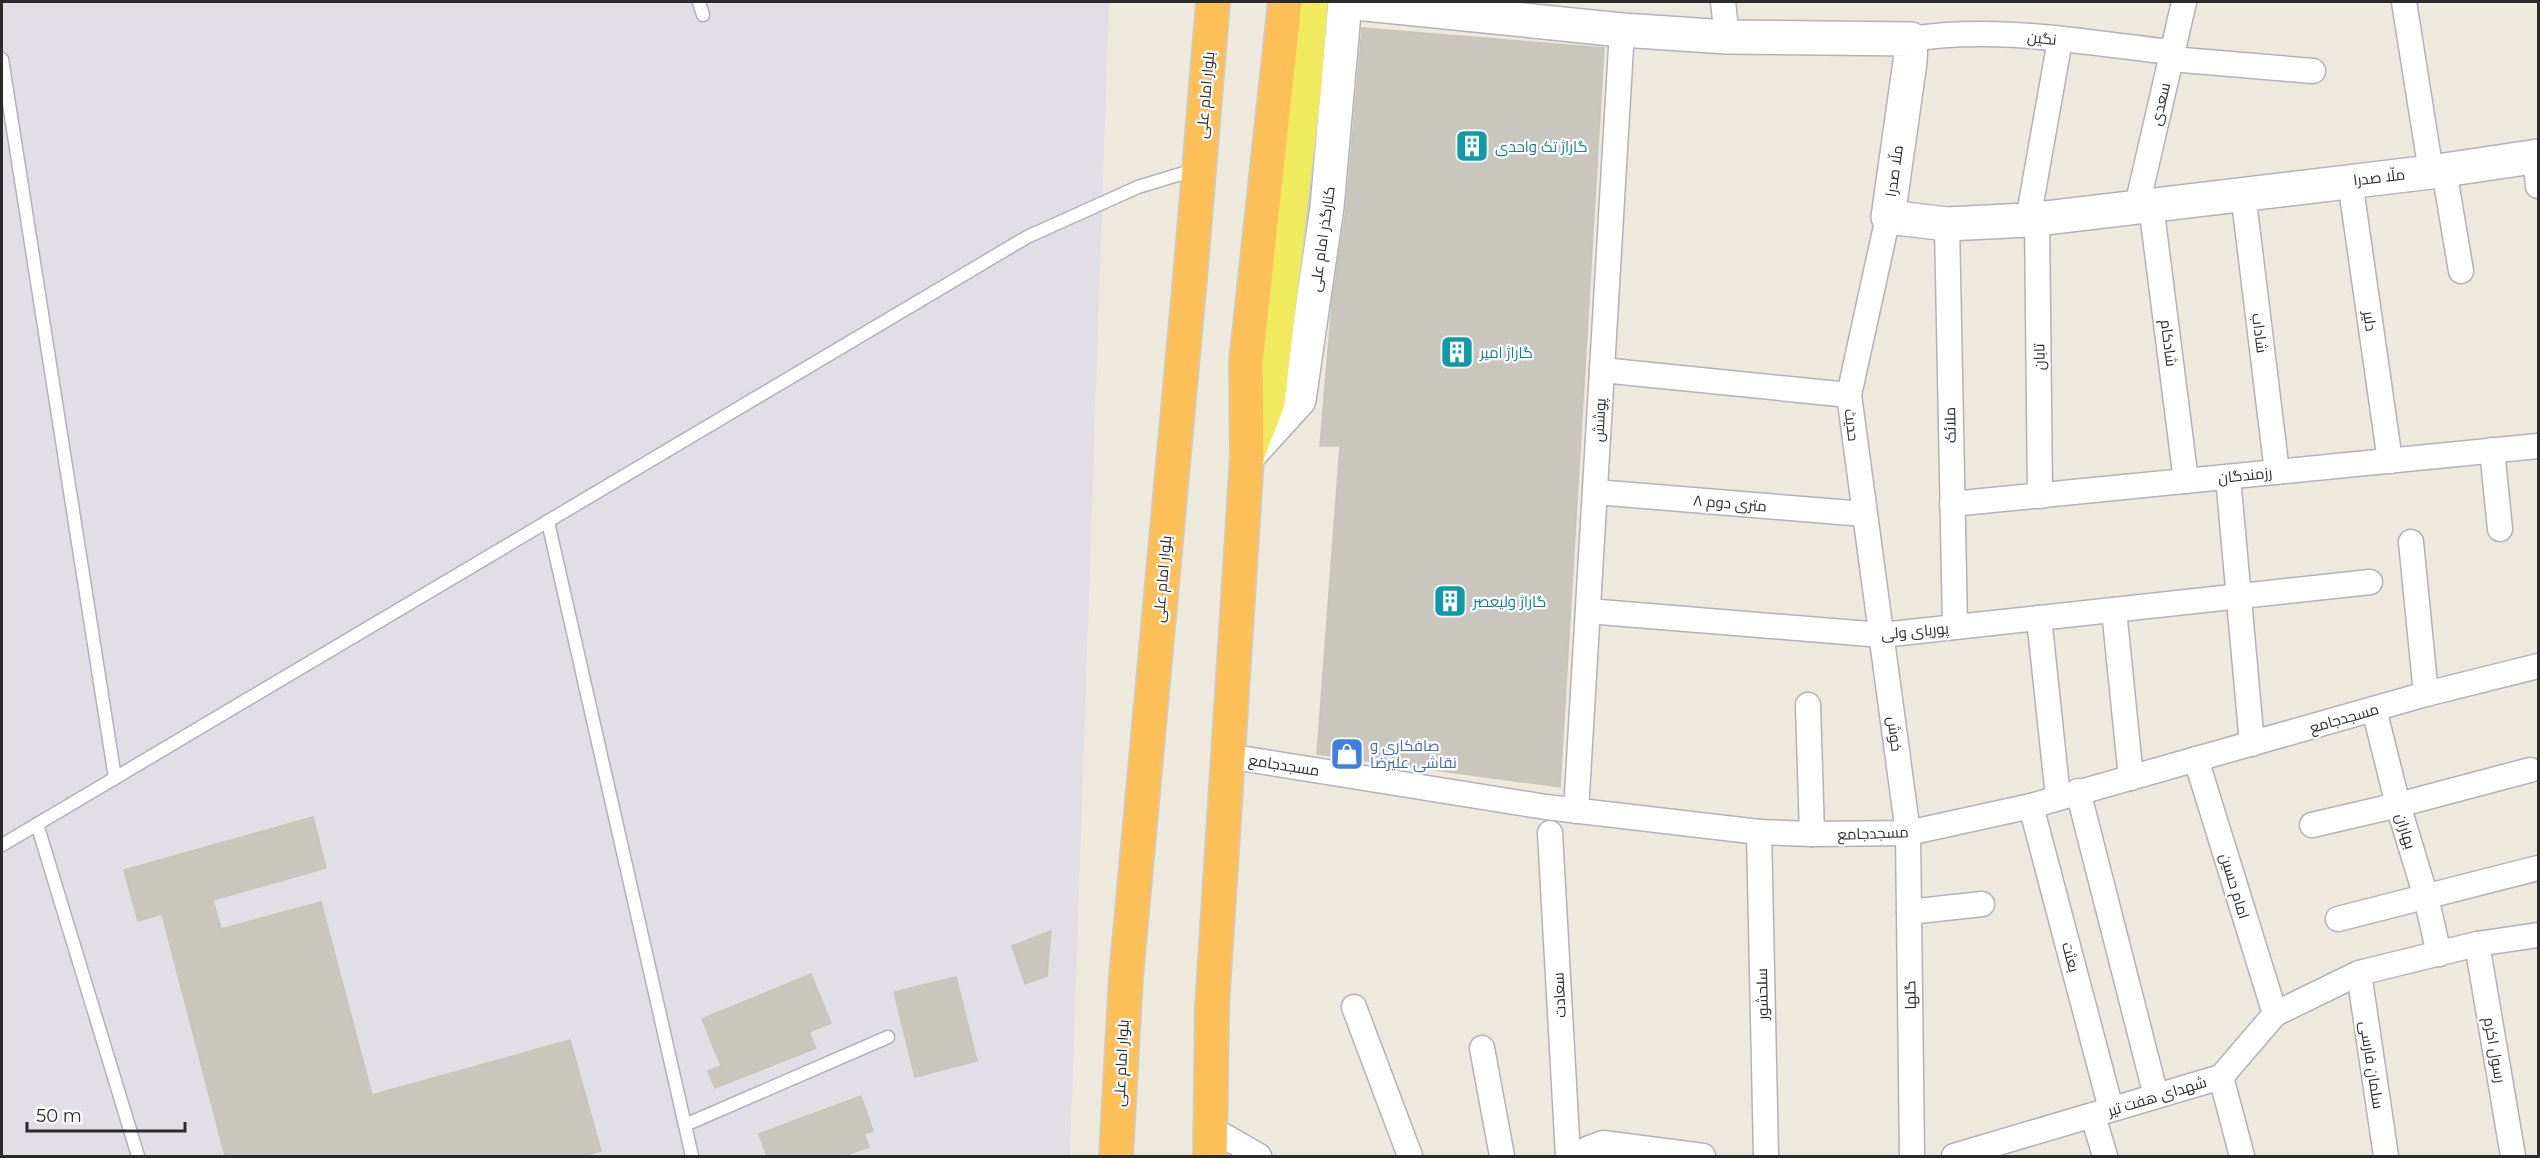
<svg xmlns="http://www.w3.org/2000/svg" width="2540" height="1158" viewBox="0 0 2540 1158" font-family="Montserrat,Cairo,sans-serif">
  <rect width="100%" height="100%" fill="#ede9dd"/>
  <path fill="#e1dee5" d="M2,2H1109L1070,1156H2Z"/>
  <g fill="#c8c6bd" stroke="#c8c5b7" stroke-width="1.5">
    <path d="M1362,28L1604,48L1560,787L1317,754L1340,446H1320L1332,303L1346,209Z"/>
    <path d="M313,817L326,868L213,900L221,929L321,902L372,1095L570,1040L601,1151L582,1156H225L162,914L138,921L124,870Z"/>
    <path d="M1051,931L1047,976L1025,984L1012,946Z"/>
    <path d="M811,974L831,1023L809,1032L816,1048L715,1088L708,1071L721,1066L702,1019Z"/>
    <path d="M956,977L977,1061L915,1077L894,992Z"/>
    <path d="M861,1096L873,1131L864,1134L869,1147L843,1156H767L759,1134Z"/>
  </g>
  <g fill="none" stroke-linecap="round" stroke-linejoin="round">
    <defs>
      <g id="lane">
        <path d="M699,2L703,15"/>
        <path d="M2,59L115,778"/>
        <path d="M548,522L692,1156"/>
        <path d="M37,824L138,1156"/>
        <path d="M2,845L1027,237L1138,187L1197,169"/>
        <path d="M685,1125L888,1037"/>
      </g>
      <g id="street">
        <path d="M1723,2L1727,37"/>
        <path d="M2404,2L2431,172"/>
        <path d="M1911,39C1996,25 2087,43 2172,52"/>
        <path d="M2171,59L2313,71"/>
        <path d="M2535,157L2538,186"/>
        <path d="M2444,170L2461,271"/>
        <path d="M2350,181L2390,461"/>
        <path d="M2243,193L2277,472"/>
        <path d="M2151,205L2186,481"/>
        <path d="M2137,206L2184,2"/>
        <path d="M1888,217L1849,395L1908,833L1912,1156"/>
        <path d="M2037,218L2040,496"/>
        <path d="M2028,220L2060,40"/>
        <path d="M1947,224L1955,627"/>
        <path d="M1602,370L1849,395"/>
        <path d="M2492,450L2500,529"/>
        <path d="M2228,477L2252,744"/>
        <path d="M1595,492L1864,514"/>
        <path d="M1952,504L2538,446"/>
        <path d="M2411,542L2426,694"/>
        <path d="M2114,610L2131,778"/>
        <path d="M1588,611L1882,635L2370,582"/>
        <path d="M2039,618L2058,797"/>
        <path d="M1808,705L1812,834"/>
        <path d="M2374,709L2398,805L2426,897L2439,954"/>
        <path d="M1227,756L1546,807L1759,832L1812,834L1908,833L2031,806L2426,694L2538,666"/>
        <path d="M2196,759L2275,1014"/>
        <path d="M2078,791L2156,1096"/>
        <path d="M2031,806L2111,1109"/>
        <path d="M1576,811L1622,30"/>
        <path d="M2312,825L2398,805L2530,770"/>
        <path d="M1759,832L1766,1156"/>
        <path d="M1550,833L1568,1156"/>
        <path d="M1909,912L1982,904"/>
        <path d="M2338,919L2538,868"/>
        <path d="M2477,944L2513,1156"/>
        <path d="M2359,973L2386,1156"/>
        <path d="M1354,1007L1410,1156"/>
        <path d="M1482,1048L1502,1156"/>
        <path d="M2221,1077L2242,1156"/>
        <path d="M2093,1116L2105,1156"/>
        <path d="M1210,1128L1259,1156"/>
        <path d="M1582,1156L1587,1149L1603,1143L1703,1156"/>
        <path d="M1954,1156L2221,1077L2275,1014L2359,973L2477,944L2538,935"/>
      </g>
      <g id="secondary">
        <path d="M1346,2L1622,30L1727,37L1911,39L1910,62L1888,217L1947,224L2028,220L2431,172L2538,156"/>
        <path d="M1247,457L1299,400L1327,207L1345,2"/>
      </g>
      <path id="primary" d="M1247,457L1268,402L1305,84L1311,2"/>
      <g id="highway">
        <path d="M1116,1156L1126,977L1190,278L1213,2"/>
        <path d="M1210,1156L1212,1007L1247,457L1246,362L1285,2"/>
      </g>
    </defs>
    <use href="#lane" stroke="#b1b1be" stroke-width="15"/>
    <use href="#street" stroke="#b1b1be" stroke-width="27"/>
    <use href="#secondary" stroke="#b1b1be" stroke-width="36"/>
    <use href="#primary" stroke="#ccc" stroke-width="36"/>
    <use href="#highway" stroke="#ccc" stroke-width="36"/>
    <use href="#lane" stroke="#fff" stroke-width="12"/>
    <use href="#street" stroke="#fff" stroke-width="24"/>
    <use href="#secondary" stroke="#fff" stroke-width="33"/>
    <use href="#primary" stroke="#f0ea5f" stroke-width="33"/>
    <use href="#highway" stroke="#fdbf58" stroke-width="33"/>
  </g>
  <defs>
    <symbol id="building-square" viewBox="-11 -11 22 22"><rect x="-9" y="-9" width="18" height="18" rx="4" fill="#0f9aa8" stroke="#fff"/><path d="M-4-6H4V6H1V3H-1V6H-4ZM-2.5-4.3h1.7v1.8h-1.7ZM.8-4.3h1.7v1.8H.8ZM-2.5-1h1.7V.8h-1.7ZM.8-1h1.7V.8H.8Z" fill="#fff"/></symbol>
    <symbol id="shop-square" viewBox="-11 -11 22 22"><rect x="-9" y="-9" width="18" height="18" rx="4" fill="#3f7fe0" stroke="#fff"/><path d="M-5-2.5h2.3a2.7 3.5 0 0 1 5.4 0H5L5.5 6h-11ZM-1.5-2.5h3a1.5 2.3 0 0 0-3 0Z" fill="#fff"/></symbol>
  </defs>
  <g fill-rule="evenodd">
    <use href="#building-square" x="1453" y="127" width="38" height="38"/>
    <use href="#building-square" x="1438" y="333" width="38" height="38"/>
    <use href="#building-square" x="1431" y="582" width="38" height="38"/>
    <use href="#shop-square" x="1328" y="735" width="38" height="38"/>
  </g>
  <g text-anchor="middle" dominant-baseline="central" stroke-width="4.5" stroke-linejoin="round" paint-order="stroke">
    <g font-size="15" fill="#2b2b2b" stroke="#fff">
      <text transform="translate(2042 38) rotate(6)">نگین</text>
      <text transform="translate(1205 95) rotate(-85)">بلوار امام علی</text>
      <text transform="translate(2160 104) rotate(-77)">سعدی</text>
      <text transform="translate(1894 171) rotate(-82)">ملّا صدرا</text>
      <text transform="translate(2379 177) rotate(-7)">ملّا صدرا</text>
      <text transform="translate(1322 239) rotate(-82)">کنارگذر امام علی</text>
      <text transform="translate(2370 321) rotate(82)">دلیر</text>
      <text transform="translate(2260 333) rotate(83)">شاداب</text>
      <text transform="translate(2169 343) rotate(83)">شادکام</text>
      <text transform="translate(2039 357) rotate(-91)">تابان</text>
      <text transform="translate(1599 420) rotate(-87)">پوشش</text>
      <text transform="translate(1852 425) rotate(83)">حدیث</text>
      <text transform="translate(1950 425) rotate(-91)">ملائک</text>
      <text transform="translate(2245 475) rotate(-6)">رزمندگان</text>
      <text transform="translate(1730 503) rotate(5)">۸ متری دوم</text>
      <text transform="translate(1162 579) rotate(-85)">بلوار امام علی</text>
      <text transform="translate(1915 631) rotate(-5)">پوریای ولی</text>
      <text transform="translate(2344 718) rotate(-16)">مسجدجامع</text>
      <text transform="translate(1895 734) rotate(83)">خوش</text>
      <text transform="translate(1284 765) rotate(9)">مسجدجامع</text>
      <text transform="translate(2406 831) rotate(73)">بهاران</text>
      <text transform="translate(1873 833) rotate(-2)">مسجدجامع</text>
      <text transform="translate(2235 886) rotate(73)">امام حسین</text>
      <text transform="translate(2071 957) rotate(75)">بعثت</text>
      <text transform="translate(1762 994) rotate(-91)">سلحشور</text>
      <text transform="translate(1559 995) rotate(-93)">سعادت</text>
      <text transform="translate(1910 995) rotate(-91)">گلها</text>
      <text transform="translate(2495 1050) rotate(80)">رسول اکرم</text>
      <text transform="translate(1121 1063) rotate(-87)">بلوار امام علی</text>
      <text transform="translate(2372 1065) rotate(81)">سلمان فارسی</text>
      <text transform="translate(2157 1096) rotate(-17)">شهدای هفت تیر</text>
    </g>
    <g font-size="15" fill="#0d838f" stroke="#fff" text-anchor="start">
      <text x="1495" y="146">گاراژ تک واحدی</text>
      <text x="1480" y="352">گاراژ امیر</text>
      <text x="1473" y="601">گاراژ ولیعصر</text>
    </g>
    <g font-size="15" fill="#366cbe" stroke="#fff" text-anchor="start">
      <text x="1370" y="745">صافکاری و<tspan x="1370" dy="17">نقاشی عليرضا</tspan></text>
    </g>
  </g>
  <rect width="2540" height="1158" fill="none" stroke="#2b2b2b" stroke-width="6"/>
  <path d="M27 1122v9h158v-9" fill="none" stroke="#2b2b2b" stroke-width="3"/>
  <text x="36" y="1122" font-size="18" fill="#2b2b2b" stroke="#ffffff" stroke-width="4.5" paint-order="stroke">50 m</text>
</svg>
